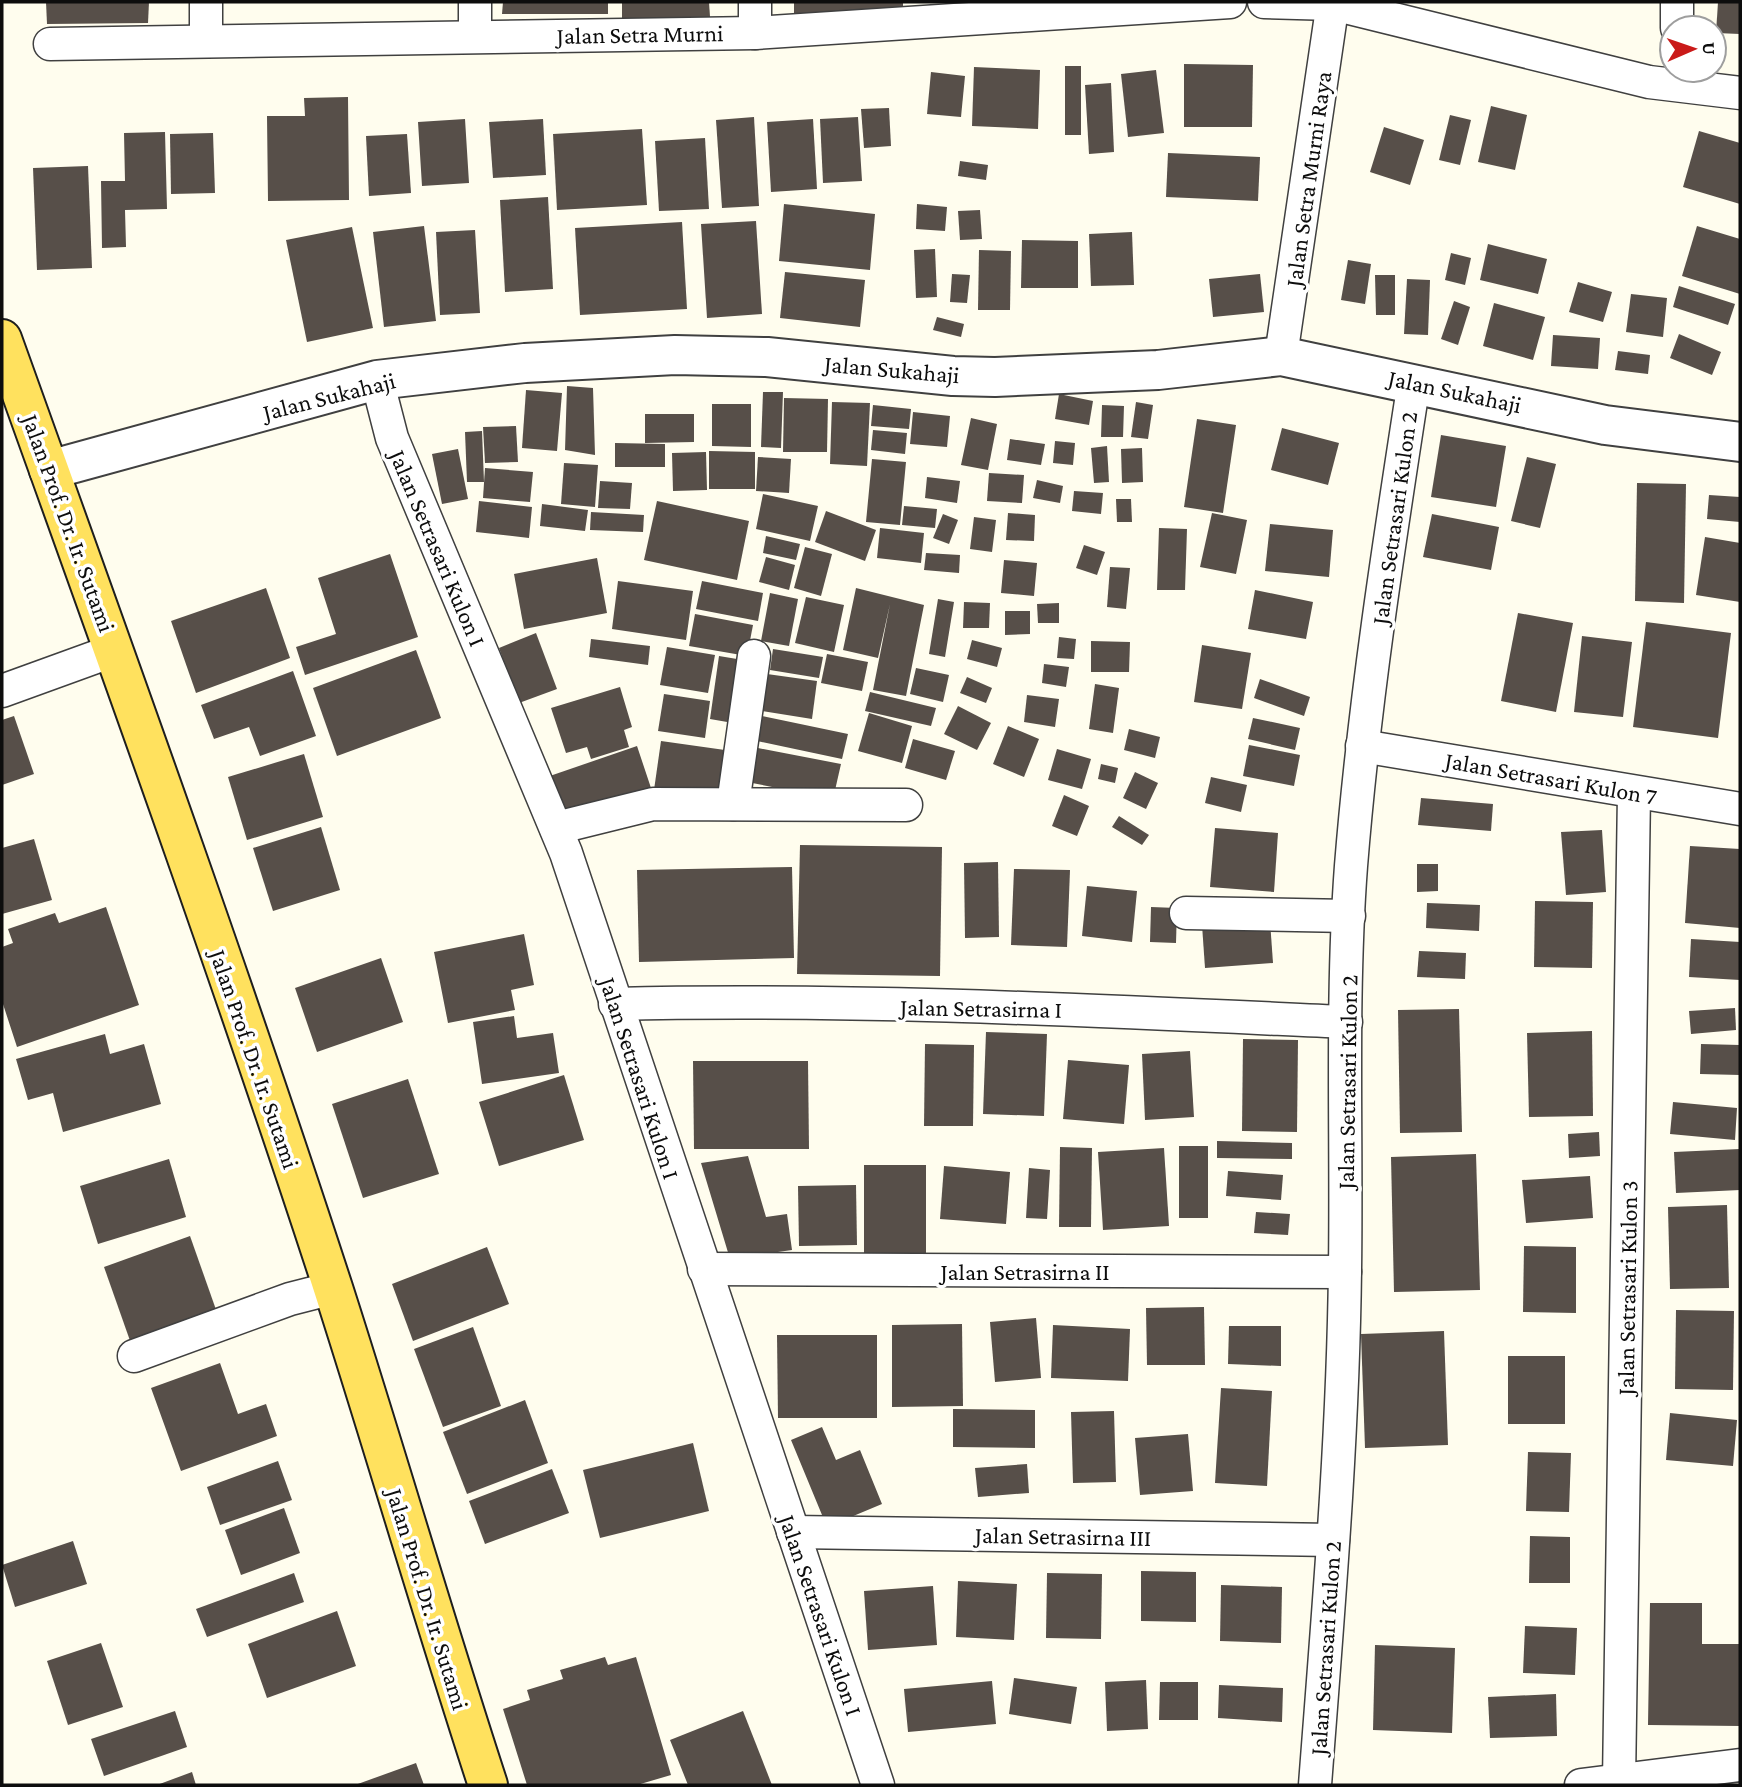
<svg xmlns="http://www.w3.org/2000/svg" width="1742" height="1787" viewBox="0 0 1742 1787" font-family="'Crimson Pro',serif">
  <rect width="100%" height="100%" fill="#fffdee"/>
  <g fill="#574f49">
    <path d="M46,2H149L148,23L47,24Z"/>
    <path d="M503,2H608V14H502Z"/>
    <path d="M622,2H709L710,17L622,19Z"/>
    <path d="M794,2H903V10L794,15Z"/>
    <path d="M1718,2H1740V34L1716,33Z"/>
    <path d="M1184,64L1253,65L1252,127H1184Z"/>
    <rect x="1065" y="66" width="16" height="69"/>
    <path d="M974,67L1040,70L1038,129L972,126Z"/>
    <path d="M1156,70L1164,133L1128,137L1121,74Z"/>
    <path d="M931,72L965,76L961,117L927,114Z"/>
    <path d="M1111,83L1114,152L1089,154L1085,85Z"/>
    <path d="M348,97L349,200L268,201L267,116H305L304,98Z"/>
    <path d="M1491,106L1527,115L1515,170L1478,162Z"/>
    <path d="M889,108L891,146L864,148L861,109Z"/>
    <path d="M1450,115L1471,120L1460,165L1439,160Z"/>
    <path d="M754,117L759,206L722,208L716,120Z"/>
    <path d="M858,117L862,181L823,183L820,119Z"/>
    <path d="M465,119L469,183L422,186L418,122Z"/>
    <path d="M543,119L546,175L493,178L489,122Z"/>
    <path d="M813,119L817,189L771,192L767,122Z"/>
    <path d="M1384,127L1424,140L1410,185L1370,172Z"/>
    <path d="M642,129L647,205L557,210L553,134Z"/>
    <path d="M1699,131L1740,143V204L1683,187Z"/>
    <path d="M165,132L167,209L125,210L126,247L102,248L101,181H125L124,133Z"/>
    <path d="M213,133L215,193L171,194L170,134Z"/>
    <path d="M407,134L411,193L369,196L366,136Z"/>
    <path d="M705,138L709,209L659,211L655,141Z"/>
    <path d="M1168,153L1260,157L1258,201L1166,197Z"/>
    <path d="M960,161L988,165L986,180L958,176Z"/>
    <path d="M88,166L92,268L37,270L33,168Z"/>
    <path d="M548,197L553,289L505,292L500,200Z"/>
    <path d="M784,204L875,214L870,270L779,261Z"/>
    <path d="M917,204L947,207L945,231L916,229Z"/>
    <path d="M980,210L982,239L960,240L958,211Z"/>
    <path d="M756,221L762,314L707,318L701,224Z"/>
    <path d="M682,222L687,309L580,315L575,228Z"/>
    <path d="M424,226L436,321L384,327L373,232Z"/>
    <path d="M1697,226L1740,239V294L1682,276Z"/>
    <path d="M352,227L373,328L307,342L286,240Z"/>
    <path d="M475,230L480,313L440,315L436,232Z"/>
    <path d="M1132,232L1134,285L1091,286L1089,234Z"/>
    <path d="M1022,240L1078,241V288H1021Z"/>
    <path d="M1488,244L1547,259L1538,294L1480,280Z"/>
    <path d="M935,249L937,297L916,298L914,250Z"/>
    <path d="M979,250L1011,251L1010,310H978Z"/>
    <path d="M1451,253L1471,258L1465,285L1445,280Z"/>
    <path d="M1348,260L1371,264L1365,304L1341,300Z"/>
    <path d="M785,272L865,280L860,327L780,318Z"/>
    <path d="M952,274L970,275L967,303L950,302Z"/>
    <path d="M1260,274L1264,312L1213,317L1209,279Z"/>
    <path d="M1375,275H1395V315H1376Z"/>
    <path d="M1407,279L1430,280L1428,335L1404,334Z"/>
    <path d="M1578,282L1612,292L1603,322L1569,312Z"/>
    <path d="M1679,286L1735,304L1728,325L1673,307Z"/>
    <path d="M1631,294L1667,298L1663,337L1626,332Z"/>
    <path d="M1454,301L1470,307L1458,345L1441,339Z"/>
    <path d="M1494,303L1545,317L1533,360L1483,346Z"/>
    <path d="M937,317L964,324L961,337L933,330Z"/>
    <path d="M1679,334L1721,352L1712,375L1670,358Z"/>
    <path d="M1553,335L1600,338L1598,369L1551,366Z"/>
    <path d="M1618,351L1650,355L1648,374L1615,370Z"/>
    <path d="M567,386L593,388L595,455L565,450Z"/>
    <path d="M526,390L562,393L557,451L522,448Z"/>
    <path d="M763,392H783L781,448L761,447Z"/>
    <path d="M1059,394L1093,401L1089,425L1055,419Z"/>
    <path d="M784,398L828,399L827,452H783Z"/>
    <path d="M832,402L870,403L867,466L830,464Z"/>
    <path d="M1136,402L1153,405L1148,439L1131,437Z"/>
    <path d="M712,404H751V447L712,446Z"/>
    <path d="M873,405L911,409L909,429L871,426Z"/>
    <path d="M1102,405L1124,406L1123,437H1101Z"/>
    <path d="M913,412L950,416L947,447L910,444Z"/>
    <path d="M645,414H694V442L645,443Z"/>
    <path d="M971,418L997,424L988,470L961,465Z"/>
    <path d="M1197,419L1236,425L1223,513L1184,507Z"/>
    <path d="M516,426L518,462L485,463L483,427Z"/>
    <path d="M1282,428L1339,443L1328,485L1271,470Z"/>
    <path d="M873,430L907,433L905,454L871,450Z"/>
    <path d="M482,431L484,482H467L465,432Z"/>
    <path d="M1441,435L1506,446L1496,507L1431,497Z"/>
    <path d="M1010,439L1045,444L1041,465L1007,460Z"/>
    <path d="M1055,441L1075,443L1073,465L1053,463Z"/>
    <path d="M615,443L665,444V467H615Z"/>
    <path d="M1107,446L1109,482L1094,483L1091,448Z"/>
    <path d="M1142,448L1143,482L1122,483L1121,449Z"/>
    <path d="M458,449L468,499L442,504L432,454Z"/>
    <path d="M709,451L755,452V489H709Z"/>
    <path d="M706,452L707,490L673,491L672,453Z"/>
    <path d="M758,457L791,459L789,493L756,491Z"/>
    <path d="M1527,457L1556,464L1540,528L1511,521Z"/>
    <path d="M872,459L906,462L900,525L866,522Z"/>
    <path d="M564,463L598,465L595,507L561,504Z"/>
    <path d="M485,468L533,472L530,502L483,498Z"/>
    <path d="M989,473L1024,475L1022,503L987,501Z"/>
    <path d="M927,477L960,481L957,503L925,498Z"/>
    <path d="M1037,480L1063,486L1060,503L1033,498Z"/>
    <path d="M600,481L632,483L630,509L598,508Z"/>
    <path d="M1637,483L1686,484L1684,603L1635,601Z"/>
    <path d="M1074,491L1103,493L1101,514L1072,511Z"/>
    <path d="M763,494L818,506L810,541L756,529Z"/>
    <path d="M1709,495L1740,497V522L1707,519Z"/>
    <path d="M1116,499H1131L1132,522H1117Z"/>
    <path d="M479,501L532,507L529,538L476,532Z"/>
    <path d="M657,501L749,521L737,580L644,560Z"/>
    <path d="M542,504L588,510L585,531L540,526Z"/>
    <path d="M904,506L937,509L935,528L902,525Z"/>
    <path d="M826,511L876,530L865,561L815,542Z"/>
    <path d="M591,512L644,515L643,532L590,530Z"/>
    <path d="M1008,513L1035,515L1034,541L1006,540Z"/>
    <path d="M1212,513L1247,520L1236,574L1200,567Z"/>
    <path d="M943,514L958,520L949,544L933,538Z"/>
    <path d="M1432,514L1499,527L1491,570L1423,557Z"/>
    <path d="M974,517L996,520L992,552L970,549Z"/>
    <path d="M1270,524L1333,530L1329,577L1265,571Z"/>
    <path d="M880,528L924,533L921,563L877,558Z"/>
    <path d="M1159,528L1187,529L1185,590H1157Z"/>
    <path d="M766,536L800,544L796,560L763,553Z"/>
    <path d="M1705,537L1740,543V602L1696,595Z"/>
    <path d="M1084,545L1105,552L1097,575L1076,568Z"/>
    <path d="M805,547L832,554L821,596L794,588Z"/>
    <path d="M926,553L960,555L959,573L924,570Z"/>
    <path d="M390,554L418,637L305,675L296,647L336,634L318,578Z"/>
    <path d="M766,557L795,565L789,590L759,582Z"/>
    <path d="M597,558L607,613L524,629L514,574Z"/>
    <path d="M1004,560L1037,563L1034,596L1001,593Z"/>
    <path d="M1110,567L1130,568L1126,609L1107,607Z"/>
    <path d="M618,581L693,591L686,640L612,629Z"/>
    <path d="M702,581L763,593L758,621L696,609Z"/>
    <path d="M266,588L290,658L196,693L171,621Z"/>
    <path d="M856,588L924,605L906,696L873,690L890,604L878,658L843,650Z"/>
    <path d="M1255,590L1313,602L1306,639L1248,629Z"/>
    <path d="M770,593L798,599L789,646L761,641Z"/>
    <path d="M806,597L844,605L834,652L795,643Z"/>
    <path d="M938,599L954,602L945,657L929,654Z"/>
    <path d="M964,602L990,603L989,628H963Z"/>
    <path d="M1059,603V623H1038L1037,604Z"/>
    <path d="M1005,611H1030V634L1005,635Z"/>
    <path d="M1518,613L1573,623L1556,712L1501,701Z"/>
    <path d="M695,614L753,625L747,656L689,646Z"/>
    <path d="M1646,622L1731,633L1718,738L1633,727Z"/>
    <path d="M536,633L557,689L519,703L499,648Z"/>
    <path d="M1582,636L1632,642L1623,717L1574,712Z"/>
    <path d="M1059,637L1076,639L1074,659L1057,658Z"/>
    <path d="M591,639L650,646L648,665L589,657Z"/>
    <path d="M972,640L1002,648L997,667L967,659Z"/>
    <path d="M1091,641L1130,642L1129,672H1091Z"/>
    <path d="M1202,645L1251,653L1242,709L1194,702Z"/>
    <path d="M667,647L715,655L708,693L660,685Z"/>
    <path d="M773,649L823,657L819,678L770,670Z"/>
    <path d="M416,650L441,718L337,756L313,688Z"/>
    <path d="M827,654L868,662L862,691L821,683Z"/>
    <path d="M719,656L743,660L733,723L710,719Z"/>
    <path d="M1044,664L1069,667L1066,687L1042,683Z"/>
    <path d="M916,668L949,675L943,702L910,694Z"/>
    <path d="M293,671L316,736L260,756L249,727L214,739L201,705Z"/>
    <path d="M767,674L817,681L812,719L762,711Z"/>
    <path d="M967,677L992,688L986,703L960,693Z"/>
    <path d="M1260,679L1310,697L1304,716L1254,698Z"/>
    <path d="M1095,684L1119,688L1113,733L1089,729Z"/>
    <path d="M620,687L632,727L624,730L629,747L591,759L587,747L566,753L551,708Z"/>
    <path d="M870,692L936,708L931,726L865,711Z"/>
    <path d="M664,694L710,701L705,738L658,731Z"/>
    <path d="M1027,695L1059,699L1055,727L1024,722Z"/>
    <path d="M958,706L991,723L977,750L944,734Z"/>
    <path d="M869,713L912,726L902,763L858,751Z"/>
    <path d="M14,716L34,774L2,785V720Z"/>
    <path d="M762,716L848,734L842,759L757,741Z"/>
    <path d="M1253,718L1300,728L1295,750L1248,739Z"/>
    <path d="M1008,726L1039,739L1024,777L993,764Z"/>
    <path d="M1129,729L1160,737L1155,758L1124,750Z"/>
    <path d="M913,739L955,751L946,780L905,768Z"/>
    <path d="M661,741L732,751L726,800L654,790Z"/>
    <path d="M1249,745L1300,755L1294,786L1243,776Z"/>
    <path d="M637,746L652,791L559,823L544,778Z"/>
    <path d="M753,747L841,764L833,799L747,782Z"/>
    <path d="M1057,749L1091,759L1082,789L1048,780Z"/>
    <path d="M304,754L323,817L247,840L228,777Z"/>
    <path d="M1101,764L1118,768L1115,783L1098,779Z"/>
    <path d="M1135,772L1158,783L1146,809L1123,798Z"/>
    <path d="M1211,777L1247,785L1241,812L1205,803Z"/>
    <path d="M1064,795L1089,806L1077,836L1052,826Z"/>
    <path d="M1421,798L1493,804L1491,831L1418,825Z"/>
    <path d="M1119,816L1149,835L1142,845L1112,827Z"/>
    <path d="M321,827L340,890L273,911L253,848Z"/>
    <path d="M1215,828L1278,833L1274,892L1210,887Z"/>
    <path d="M1602,830L1606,892L1566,895L1561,832Z"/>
    <path d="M34,839L52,900L2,914V848Z"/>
    <path d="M800,845L942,847L940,976L797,974Z"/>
    <path d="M1690,846L1740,849V928L1685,923Z"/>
    <path d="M998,862L999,937L965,938L964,863Z"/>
    <path d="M1417,864H1438V891L1417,892Z"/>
    <path d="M792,867L794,958L639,962L637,870Z"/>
    <path d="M1014,869L1070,870L1067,947L1011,945Z"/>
    <path d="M1087,886L1137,891L1132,942L1082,936Z"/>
    <path d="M1535,901L1593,902L1592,968L1534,967Z"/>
    <path d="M1427,903L1480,905L1479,931L1426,928Z"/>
    <path d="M106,907L139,1005L17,1047L2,1001V947L13,943L8,929L55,913L59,923Z"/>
    <path d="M1151,907L1177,908L1176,943L1150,942Z"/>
    <path d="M1270,921L1273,963L1205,968L1202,925Z"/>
    <path d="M524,934L534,985L511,990L515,1010L448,1023L434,952Z"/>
    <path d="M1691,939L1740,942V980L1689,977Z"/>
    <path d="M1419,951L1466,953L1465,979L1417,977Z"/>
    <path d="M381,958L403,1022L317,1052L295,988Z"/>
    <path d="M1735,1008L1736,1030L1691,1034L1689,1011Z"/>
    <path d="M1459,1009L1462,1132L1400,1133L1398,1010Z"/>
    <path d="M514,1016L517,1038L553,1033L559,1073L482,1084L473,1022Z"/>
    <path d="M1592,1031L1593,1116L1529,1117L1527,1033Z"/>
    <path d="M986,1032L1047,1034L1044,1116L983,1114Z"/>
    <path d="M105,1034L110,1054L144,1044L161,1104L63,1132L53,1093L28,1100L16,1059Z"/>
    <path d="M1243,1039L1298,1040L1297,1132L1242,1131Z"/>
    <path d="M925,1044L974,1045L973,1126H924Z"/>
    <path d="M1701,1044L1740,1045V1075L1700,1074Z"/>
    <path d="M1190,1051L1194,1117L1145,1120L1142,1054Z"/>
    <path d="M1068,1060L1129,1065L1124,1124L1063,1119Z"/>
    <path d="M693,1061H808L809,1149H694Z"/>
    <path d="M564,1075L584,1140L499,1166L479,1102Z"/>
    <path d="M408,1079L439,1174L363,1198L332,1104Z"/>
    <path d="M1673,1102L1737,1108L1735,1140L1670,1134Z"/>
    <path d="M1599,1132L1600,1156L1569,1158L1568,1134Z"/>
    <path d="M1217,1141L1292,1143V1159L1217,1158Z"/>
    <rect x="1179" y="1146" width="29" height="72"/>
    <path d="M1060,1147L1092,1148L1091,1227H1059Z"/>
    <path d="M1164,1148L1169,1226L1103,1230L1098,1152Z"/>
    <path d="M1740,1149V1190L1676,1193L1674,1152Z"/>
    <path d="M1476,1154L1480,1290L1394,1292L1391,1157Z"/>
    <path d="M748,1156L766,1217L787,1214L792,1250L730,1259L701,1163Z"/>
    <path d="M169,1159L186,1217L98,1244L80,1186Z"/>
    <path d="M864,1165H926V1256L864,1257Z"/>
    <path d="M944,1166L1010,1172L1006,1224L940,1219Z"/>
    <path d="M1029,1168L1050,1170L1047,1219L1026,1218Z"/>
    <path d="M1228,1171L1283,1175L1281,1200L1226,1196Z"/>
    <path d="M1590,1176L1593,1218L1526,1223L1522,1180Z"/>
    <path d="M856,1185L857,1245L799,1246L798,1186Z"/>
    <path d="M1727,1205L1729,1288L1670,1289L1668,1207Z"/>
    <path d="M1256,1212L1290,1214L1288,1235L1254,1233Z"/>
    <path d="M190,1236L220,1321L134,1352L104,1267Z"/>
    <path d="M1524,1246L1576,1247V1313L1523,1312Z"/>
    <path d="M487,1247L509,1304L413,1341L392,1284Z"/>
    <path d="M1204,1307L1205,1365H1147L1146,1308Z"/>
    <path d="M1676,1310L1734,1311L1733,1390L1675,1389Z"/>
    <path d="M1036,1318L1041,1378L995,1382L990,1322Z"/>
    <path d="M962,1324L963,1406L892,1407V1325Z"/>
    <path d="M1053,1325L1130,1329L1128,1381L1051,1378Z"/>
    <path d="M1229,1326H1281V1366L1228,1364Z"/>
    <path d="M473,1327L501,1406L443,1427L414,1349Z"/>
    <path d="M1444,1331L1448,1445L1365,1448L1361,1334Z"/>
    <path d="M777,1335H877V1418H778Z"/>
    <rect x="1508" y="1356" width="57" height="68"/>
    <path d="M220,1363L238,1414L266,1404L277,1436L181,1471L151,1388Z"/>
    <path d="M1221,1388L1272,1391L1267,1486L1215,1483Z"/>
    <path d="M525,1400L548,1463L467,1494L443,1432Z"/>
    <path d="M953,1409L1035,1410V1448L953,1447Z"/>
    <path d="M1114,1411L1116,1482L1073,1483L1071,1412Z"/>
    <path d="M1670,1413L1737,1420L1733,1466L1666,1460Z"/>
    <path d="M822,1427L836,1460L860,1450L882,1504L827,1527L791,1440Z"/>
    <path d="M1188,1434L1193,1491L1140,1495L1135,1438Z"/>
    <path d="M693,1443L709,1511L600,1538L583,1470Z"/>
    <path d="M1528,1452L1571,1453L1569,1512L1526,1511Z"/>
    <path d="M278,1461L292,1500L220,1525L207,1487Z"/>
    <path d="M1027,1464L1029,1493L978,1497L975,1468Z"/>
    <path d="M552,1469L569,1513L485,1544L469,1501Z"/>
    <path d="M284,1508L300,1553L241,1575L225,1530Z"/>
    <path d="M1530,1536L1570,1537V1583H1529Z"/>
    <path d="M73,1541L87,1584L15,1607L2,1565Z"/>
    <path d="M1141,1571L1196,1572V1622L1141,1621Z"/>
    <path d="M294,1573L304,1602L207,1637L196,1609Z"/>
    <path d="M1047,1573L1102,1574L1101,1639L1046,1638Z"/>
    <path d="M958,1581L1017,1584L1014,1640L956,1637Z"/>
    <path d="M1221,1585L1282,1587L1281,1643L1220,1641Z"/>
    <path d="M933,1586L937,1645L868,1650L864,1591Z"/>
    <path d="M1650,1603H1702V1644H1740V1726L1648,1725Z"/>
    <path d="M337,1611L356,1666L267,1698L248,1644Z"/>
    <path d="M1525,1626L1577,1628L1575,1675L1523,1673Z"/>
    <path d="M101,1643L123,1707L68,1725L47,1661Z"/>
    <path d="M1375,1645L1455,1648L1452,1733L1373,1730Z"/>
    <path d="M605,1657L608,1665L636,1657L671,1775L637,1785H527L503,1709L530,1700L527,1690L563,1679L560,1670Z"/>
    <path d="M1014,1678L1077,1687L1071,1724L1009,1714Z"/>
    <path d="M1146,1680L1148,1729L1107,1731L1105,1682Z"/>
    <path d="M992,1681L996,1724L908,1732L904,1689Z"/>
    <path d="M1160,1682H1198V1720H1159Z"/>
    <path d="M1219,1685L1283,1688L1282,1722L1218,1718Z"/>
    <path d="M1556,1694L1557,1736L1490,1738L1488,1697Z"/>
    <path d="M175,1711L187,1747L104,1776L91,1739Z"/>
    <path d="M743,1711L772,1785H688L670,1740Z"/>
    <path d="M416,1763L424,1785H355Z"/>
    <path d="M192,1772L196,1785H157Z"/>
  </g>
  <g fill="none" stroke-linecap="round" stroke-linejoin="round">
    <defs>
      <g id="minor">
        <path d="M206,2V39"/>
        <path d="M755,2V33"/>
        <path d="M1264,2L1333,4L1649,82L1740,93"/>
        <path d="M1677,2V28"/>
        <path d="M475,36V2"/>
        <path d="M50,44L755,33L1230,2"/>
        <path d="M1281,356L1333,2"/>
        <path d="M377,380L392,438L566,853L878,1785"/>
        <path d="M2,691L115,650"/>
        <path d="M1362,746L1740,809"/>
        <path d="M733,804L754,656"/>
        <path d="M556,828L653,804L906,805"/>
        <path d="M1186,913L1349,916"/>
        <path d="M615,1004C859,998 1103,1011 1346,1022"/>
        <path d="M704,1269L1345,1272"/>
        <path d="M134,1356L290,1299L333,1288"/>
        <path d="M793,1532L1333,1540"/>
        <path d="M1619,1782L1634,793"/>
        <path d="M1315,1785C1328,1614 1343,1441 1345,1269C1347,1135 1341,1000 1351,866C1364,704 1389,543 1414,382"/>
        <path d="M1581,1785L1740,1765"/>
      </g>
      <path id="tertiary" d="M49,470L377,380L525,363L675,355L767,357L953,376L995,377L1158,370L1281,356L1605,425L1740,442"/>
      <path id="primary" d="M2,339C115,654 229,969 333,1288C386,1453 434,1620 488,1785"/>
    </defs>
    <use href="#minor" stroke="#404040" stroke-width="35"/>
    <use href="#tertiary" stroke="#404040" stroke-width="42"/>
    <use href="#primary" stroke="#1e1e1e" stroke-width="42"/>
    <use href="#minor" stroke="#fff" stroke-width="32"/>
    <use href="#tertiary" stroke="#fff" stroke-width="38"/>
    <use href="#primary" stroke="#ffe15e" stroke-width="38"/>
  </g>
  <g text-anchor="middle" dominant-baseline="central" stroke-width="7" stroke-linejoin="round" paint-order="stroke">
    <g font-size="24" fill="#0d0d0d" stroke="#fff">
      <text transform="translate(640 34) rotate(-1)">Jalan Setra Murni</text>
      <text transform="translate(1308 179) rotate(-82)">Jalan Setra Murni Raya</text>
      <text transform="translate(892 369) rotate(5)">Jalan Sukahaji</text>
      <text transform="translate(1455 391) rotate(12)">Jalan Sukahaji</text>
      <text transform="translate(329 396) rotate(-14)">Jalan Sukahaji</text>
      <text transform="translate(1394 518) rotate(-82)">Jalan Setrasari Kulon 2</text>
      <text transform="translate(69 523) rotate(70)">Jalan Prof. Dr. Ir. Sutami</text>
      <text transform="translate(438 548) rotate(67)">Jalan Setrasari Kulon I</text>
      <text transform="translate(1551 778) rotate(10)">Jalan Setrasari Kulon 7</text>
      <text transform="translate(981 1008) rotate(1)">Jalan Setrasirna I</text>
      <text transform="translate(255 1059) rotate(71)">Jalan Prof. Dr. Ir. Sutami</text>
      <text transform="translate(640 1078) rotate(72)">Jalan Setrasari Kulon I</text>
      <text transform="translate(1347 1082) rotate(-89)">Jalan Setrasari Kulon 2</text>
      <text x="1025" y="1271">Jalan Setrasirna II</text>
      <text transform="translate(1627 1288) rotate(-89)">Jalan Setrasari Kulon 3</text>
      <text transform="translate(1063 1536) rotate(1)">Jalan Setrasirna III</text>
      <text transform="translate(428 1599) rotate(73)">Jalan Prof. Dr. Ir. Sutami</text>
      <text transform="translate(821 1615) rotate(71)">Jalan Setrasari Kulon I</text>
      <text transform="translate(1325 1648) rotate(-86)">Jalan Setrasari Kulon 2</text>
    </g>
  </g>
  <rect width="1742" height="1787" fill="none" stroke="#0d0d0d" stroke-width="7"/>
  <g transform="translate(1693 49) rotate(88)"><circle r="33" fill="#ffffff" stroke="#9e9e9e" stroke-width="2"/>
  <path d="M0-5L12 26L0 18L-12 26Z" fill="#ca1a19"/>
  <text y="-10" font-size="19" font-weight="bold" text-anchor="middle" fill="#0d0d0d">U</text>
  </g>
</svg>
